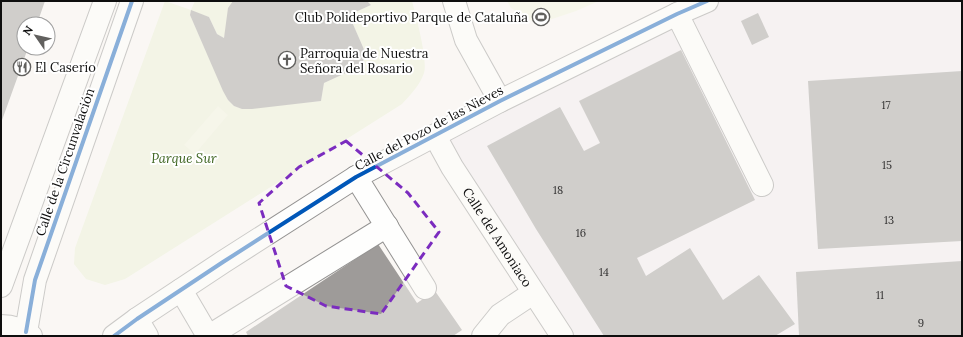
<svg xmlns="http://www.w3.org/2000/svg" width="963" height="337" viewBox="0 0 963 337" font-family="Lora,serif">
  <rect width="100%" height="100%" fill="#faf7f4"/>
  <path fill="#f1ecf0" d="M707,1H962V336H562L435,136Z"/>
  <path fill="#eaefd4" d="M165,1L191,10L195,1H233L224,38L217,34L209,17L191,11L190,15L228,100L234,106L243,109L321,101L324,83L361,66L366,54L349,15L371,5L367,1H412C416,16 428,60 424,73C420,85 411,94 402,104L125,279L105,285L86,279L74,264L75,248Z"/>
  <g fill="#f2f3de">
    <path d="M507,1H599L576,11L537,24L511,8Z"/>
    <path d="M218,106L228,115L195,154L184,145Z"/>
  </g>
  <g fill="#9e9b99">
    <path d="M1,1H45L37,24H24V48H28L1,123Z"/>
    <path d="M233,1H367L371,5L349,15L366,54L361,66L324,83L321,101L252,109H242L234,106L228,100L223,91L190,15L191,10L209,17L217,34L224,38L228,8Z"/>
    <path d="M758,13L769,37L752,45L741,21Z"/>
    <path d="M681,50L755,200L637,258L646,276L690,248L723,300L759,275L795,324L775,336H604L536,229L487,146L560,107L584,151L600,143L579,101Z"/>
    <path d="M962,71V241L818,249L808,81Z"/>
    <path d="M378,244L417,303L435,291L462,330L453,336H248L246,332Z"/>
    <path d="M962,261V336H799L796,272Z"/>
  </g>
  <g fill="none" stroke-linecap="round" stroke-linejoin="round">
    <defs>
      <g id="minor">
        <path d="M454,1L466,40L500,101"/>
        <path d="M677,14L762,185"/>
        <path id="s1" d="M435,136L452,167L562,336"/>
        <path d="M356,177L425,288"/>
        <path d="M1,286L105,1"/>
        <path d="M181,290L208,336"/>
        <path d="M137,319L147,336"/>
        <path d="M1,326C12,326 22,329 31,336"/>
        <path d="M26,332L35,280L132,1"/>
        <path d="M114,336L137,319L223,262L356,177L500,101L677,14L707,1"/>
        <path d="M209,336L387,226"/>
        <path d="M483,336L500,315L533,293"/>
      </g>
    </defs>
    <use href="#minor" stroke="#949392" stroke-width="24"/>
    <use href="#minor" stroke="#fefefd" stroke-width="22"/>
    <defs>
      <g id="cycleway">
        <path d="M26,332L35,280L132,1"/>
        <path d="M114,336L137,319L223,262L356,177L500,101L677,14L707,1"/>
      </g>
    </defs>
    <use href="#cycleway" stroke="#fff" stroke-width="6"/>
    <use href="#cycleway" stroke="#0057b8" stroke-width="4"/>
  </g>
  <path d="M0 0H963V337H0ZM346,141L408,193L439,232L381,314L326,306L286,286L259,203L299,167Z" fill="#faf7f4" fill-opacity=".55" fill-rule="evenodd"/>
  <path fill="none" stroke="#7b2cbf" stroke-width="3" stroke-dasharray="8 5" stroke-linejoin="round" d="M346,141L408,193L439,232L381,314L326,306L286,286L259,203L299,167Z"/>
  <defs>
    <symbol id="stadium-ring" viewBox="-11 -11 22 22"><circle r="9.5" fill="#fff" stroke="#61605e" stroke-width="1.5"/><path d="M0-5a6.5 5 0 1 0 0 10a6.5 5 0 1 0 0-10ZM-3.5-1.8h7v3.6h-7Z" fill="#61605e"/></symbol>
    <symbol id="church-ring" viewBox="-11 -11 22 22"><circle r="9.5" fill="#fff" stroke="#61605e" stroke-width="1.5"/><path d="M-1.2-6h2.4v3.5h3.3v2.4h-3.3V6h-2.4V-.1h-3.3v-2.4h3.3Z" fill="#61605e"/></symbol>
    <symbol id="restaurant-ring" viewBox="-11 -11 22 22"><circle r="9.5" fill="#fff" stroke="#61605e" stroke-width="1.5"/><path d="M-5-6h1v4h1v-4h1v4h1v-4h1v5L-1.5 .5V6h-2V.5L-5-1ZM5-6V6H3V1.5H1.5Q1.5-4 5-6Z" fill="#61605e"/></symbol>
  </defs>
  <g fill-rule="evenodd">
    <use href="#stadium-ring" x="531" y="7" width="20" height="20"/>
    <use href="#church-ring" x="277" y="50" width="20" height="20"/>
    <use href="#restaurant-ring" x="12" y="57" width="20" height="20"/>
  </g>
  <g text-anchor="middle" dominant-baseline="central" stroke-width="4" stroke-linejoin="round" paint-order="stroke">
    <g font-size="11" fill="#323131">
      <text x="886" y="105">17</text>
      <text x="887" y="165">15</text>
      <text x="558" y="190">18</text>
      <text x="889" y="220">13</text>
      <text x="581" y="233">16</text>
      <text x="604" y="272">14</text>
      <text x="880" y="295">11</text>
      <text x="921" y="323">9</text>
    </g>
    <g font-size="13" fill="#0e0e0e" stroke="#fff" text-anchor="start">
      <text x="528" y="17" text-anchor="end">Club Polideportivo Parque de Cataluña</text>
      <text x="300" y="53">Parroquia de Nuestra<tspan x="300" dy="15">Señora del Rosario</tspan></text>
      <text x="35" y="67">El Caserío</text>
    </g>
    <g font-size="13" fill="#0e0e0e" stroke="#fff">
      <text transform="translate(429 128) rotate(-28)">Calle del Pozo de las Nieves</text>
      <text transform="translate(65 162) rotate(-71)">Calle de la Circunvalación</text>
      <text stroke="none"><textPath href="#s1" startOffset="119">Calle del Amoniaco</textPath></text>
    </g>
    <g font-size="13" font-style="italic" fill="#3d6420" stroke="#fff">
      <text x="184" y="158">Parque Sur</text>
    </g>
  </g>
  <rect width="963" height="337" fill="none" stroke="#0e0e0e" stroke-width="4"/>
  <g transform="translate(36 36) rotate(304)"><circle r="19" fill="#ffffff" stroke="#9f9f9f"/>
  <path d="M0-3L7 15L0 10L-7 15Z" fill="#61605e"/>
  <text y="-6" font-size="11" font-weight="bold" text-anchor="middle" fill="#0e0e0e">N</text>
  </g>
</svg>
